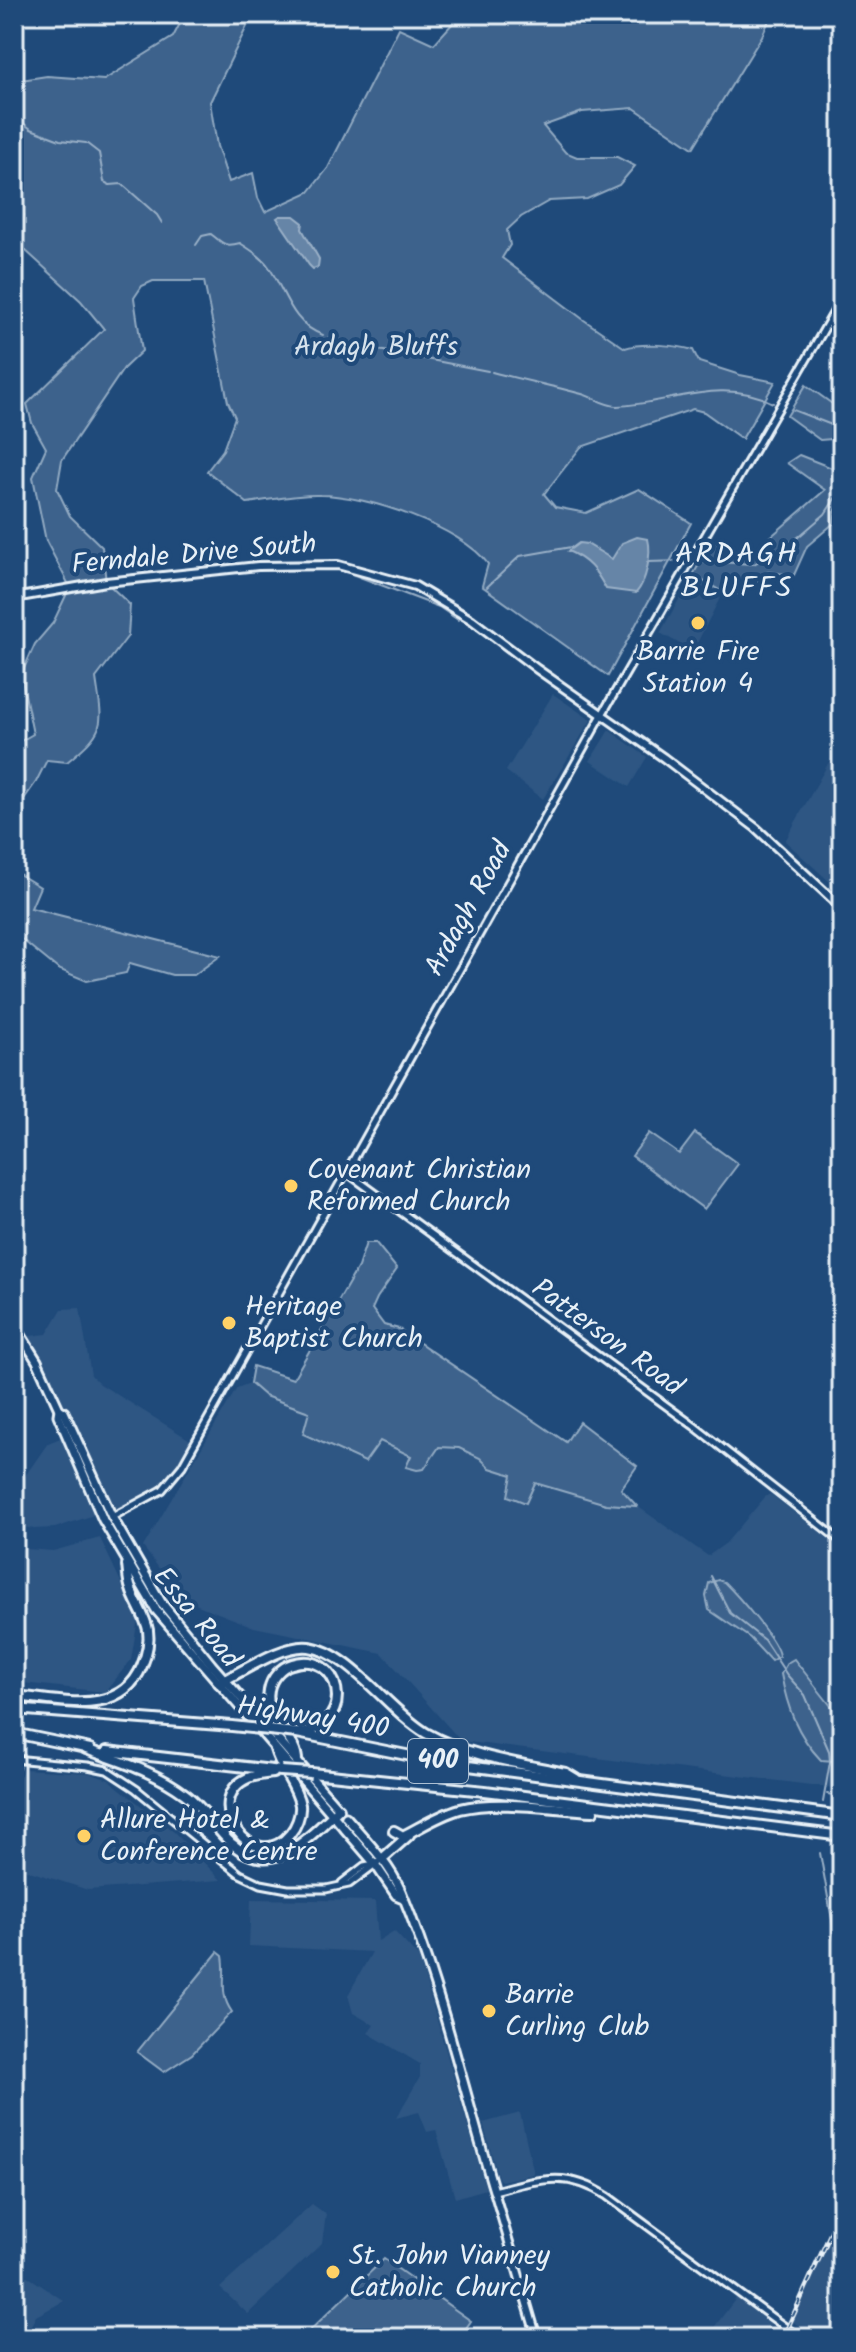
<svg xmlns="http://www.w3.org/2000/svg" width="856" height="2352" viewBox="0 0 856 2352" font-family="Kalam,sans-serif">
  <rect width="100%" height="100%" fill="#1f4a7a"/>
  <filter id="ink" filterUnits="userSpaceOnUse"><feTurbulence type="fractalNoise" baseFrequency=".0125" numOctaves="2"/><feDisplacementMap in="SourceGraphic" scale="16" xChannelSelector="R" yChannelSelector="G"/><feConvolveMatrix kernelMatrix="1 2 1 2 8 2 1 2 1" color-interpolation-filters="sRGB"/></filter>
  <g filter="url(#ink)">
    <g fill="#2e5683">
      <path d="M693,575L723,592L693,651L660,633Z"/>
      <path d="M553,694L591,720L543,799L506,771Z"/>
      <path d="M609,730L647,757L629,787L590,761Z"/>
      <path d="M834,753L842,758V893L785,841Z"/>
      <path d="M80,1308L91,1375L100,1384L195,1443L162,1490L112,1517L103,1510L59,1409L22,1337L47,1334L62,1309Z"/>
      <path d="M250,1383L265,1396L310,1412L303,1434L366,1462L379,1441L411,1456L425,1469L439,1447L459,1448L480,1458L490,1468L513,1475L509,1496L526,1503L535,1483L606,1504L637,1506L708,1556L726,1543L765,1497L770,1494L842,1549V1789L461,1741L382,1653L254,1627L182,1599L143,1547L237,1388Z"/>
      <path d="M63,1437L94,1515L55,1528L34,1529L14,1525V1492L48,1443Z"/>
      <path d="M100,1538L138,1618L131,1660L105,1692L14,1682V1548L53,1551Z"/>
      <path d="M24,1769L89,1773L109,1780L174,1832L221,1880L88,1890L14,1866V1787Z"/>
      <path d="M251,1899L375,1901L378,1941L394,1931L419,1958L486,2189L455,2198L436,2130L427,2132L419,2112L396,2118L420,2077V2064L368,2033L374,2025L353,2013L348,1995L372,1952L249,1946Z"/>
      <path d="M520,2113L534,2174L501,2181L498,2178L483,2123Z"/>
      <path d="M312,2204L326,2214L322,2243L248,2314L220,2288Z"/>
      <path d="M842,2214V2338H816L792,2321Z"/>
      <path d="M14,2267L64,2301L36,2316L24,2338H14Z"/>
      <path d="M737,2297L771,2323L766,2338H706Z"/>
    </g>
    <g fill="#3c628c" stroke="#92aac2" stroke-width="2">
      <path d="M185,14H253L210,102L217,146L229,182L253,173L258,198L265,212L309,192L328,168L399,28L434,44L461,14H772L762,36L693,148L634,108L582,112L543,126L565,152L577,157H617L635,166L619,185L587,199L549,201L521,217L507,230L510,245L502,258L584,320L625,348C641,342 676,345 693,350L699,362L740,375L775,382L742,439L704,412L693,409L581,447L544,494L555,507L586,513L639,489L691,523L608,676L482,586L488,564C461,527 366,495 320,495C296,494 271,500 247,503L207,471L223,450L235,417L228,402L204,281H153L142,286L134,298L142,351L124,368L62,460L57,489L70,516L102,547L106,582L130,605L128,636L96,678C103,727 107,729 67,762L47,760L36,782L14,813V745L33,734L21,675L35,644L53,623L70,587L46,541L33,477L46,448L32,423L27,404L104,329L81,301L14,240L24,215L14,200V81L47,76L104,80L173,37Z"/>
      <path d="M806,385L842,411V442L832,439L820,440L787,416Z"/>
      <path d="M799,455L842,472V499L836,510L834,523L807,546L794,575L768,572L739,594L723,592L693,575L712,541L746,558L825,490L787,463Z"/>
      <path d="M14,871L40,887L31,908L220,956L194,975H172L130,963L126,973L87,981L58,969L14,933Z"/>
      <path d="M649,1133L679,1154L695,1133L738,1164L704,1209L632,1156Z"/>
      <path d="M366,1243H376L397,1269L377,1298L372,1309L384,1325L399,1329L566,1442L579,1422L637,1466L621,1489L637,1506L606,1504L535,1483L526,1503L508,1496L512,1475L490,1468L480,1458L459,1448L439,1447L424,1469L417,1470L406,1467L411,1456L380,1441L365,1462L303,1434L309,1412L265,1396L250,1383L253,1366L293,1379L358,1267Z"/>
      <path d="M718,1580L724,1582C737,1595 778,1641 779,1656L771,1661L750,1638L709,1610L706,1596L709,1583Z"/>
      <path d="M794,1659L842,1720V1755L835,1761L821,1760C797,1735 787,1707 781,1674L787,1663Z"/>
      <path d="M218,1952L223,1956C227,1977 218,1993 232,2012L192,2054L164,2072L137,2052Z"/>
      <path d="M384,2259L471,2321L459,2338H302Z"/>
    </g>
    <g fill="#6685a7" stroke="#9ab0c7" stroke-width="2">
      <path d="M280,216H294L303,223L302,229L319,259L318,267L313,269L309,265L277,218Z"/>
      <path d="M637,537L648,539C652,554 646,582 636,593L606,589C596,570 588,560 568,551L579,543L587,544L612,559L622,543Z"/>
    </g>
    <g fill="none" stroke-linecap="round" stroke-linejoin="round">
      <g stroke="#9ab0c7" stroke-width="2">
        <path d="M15,117L31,129L60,140L86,143L99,153L104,182L110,185L122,184L157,215L162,223"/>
        <path d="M196,245L202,236L211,234C223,244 225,247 240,243C251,250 262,257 269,267C285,291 292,325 323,335"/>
        <path d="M329,337L368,348L488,371"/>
        <path d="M492,372C522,380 553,386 582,394C593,397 605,406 617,406C670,404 722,376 773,403"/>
        <path d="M793,410L842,429"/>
        <path d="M698,561L754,564L796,539L825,514L842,488"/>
        <path d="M647,562L683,561"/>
        <path d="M336,568L439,607L458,620"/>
        <path d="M487,587L520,556L571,547"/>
        <path d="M711,1576L730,1613L764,1640L787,1675L805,1695L829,1751L830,1762L823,1802"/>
        <path d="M827,1794L842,1796"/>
        <path d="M820,1853L836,1942"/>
      </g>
      <defs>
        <g id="tertiary">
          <path d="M345,1171L694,1426L842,1542"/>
          <path d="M112,1517L162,1490L182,1466L603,713L842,298"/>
          <path d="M14,1759L88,1766L107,1770L136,1789L240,1874L261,1884L288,1889H326L349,1884L382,1859"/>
          <path d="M14,1768L18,1759"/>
          <path d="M342,1883L364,1866L374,1864"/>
          <path d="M494,2191C538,2180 566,2169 607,2196L800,2338"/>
        </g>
        <g id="secondary">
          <path d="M14,598L106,582L258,566L338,565L415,586L472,620L537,669L664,758L756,828L842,908"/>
          <path d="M494,2191L537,2338"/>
        </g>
        <g id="primary">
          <path d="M14,1324L37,1361L59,1409L64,1412L112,1517L161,1602L212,1665L339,1809"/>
          <path d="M59,1409L58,1415L103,1520L156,1610L375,1864L396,1895L403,1898"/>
          <path d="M346,1817C365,1839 389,1863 401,1891C441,1987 464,2091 494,2191"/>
        </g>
        <g id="motorway">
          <path d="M219,1683C244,1671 282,1644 309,1647C350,1652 390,1712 426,1733C469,1757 518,1763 566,1773L576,1779"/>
          <path d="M14,1696C58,1699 120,1719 142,1666C147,1654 150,1643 148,1630C145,1615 135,1603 131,1589C128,1582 128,1572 127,1565"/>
          <path d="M14,1709L232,1726"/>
          <path d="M14,1733L90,1749"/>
          <path d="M297,1733L446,1763L842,1816"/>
          <path d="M86,1749C121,1762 154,1771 185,1794C203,1807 215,1828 231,1843C273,1880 308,1838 339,1809"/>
          <path d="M107,1751L281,1771"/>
          <path d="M297,1762C298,1736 263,1722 269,1690C271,1678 281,1667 292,1664C340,1648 359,1724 301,1733"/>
          <path d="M273,1773C265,1774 255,1775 248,1778C199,1800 254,1878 290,1834C296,1827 301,1815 300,1805C297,1786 280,1769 275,1749"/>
          <path d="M311,1773L485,1791L842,1836"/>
          <path d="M394,1831L403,1836C421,1827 439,1815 460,1809C499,1799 553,1809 593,1811"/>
          <path d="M382,1859L409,1835"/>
        </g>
      </defs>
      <use href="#tertiary" stroke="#e8f1f8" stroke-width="11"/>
      <use href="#secondary" stroke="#e8f1f8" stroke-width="12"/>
      <use href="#primary" stroke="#e8f1f8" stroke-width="13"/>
      <use href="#motorway" stroke="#e8f1f8" stroke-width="14"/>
      <use href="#tertiary" stroke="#1f4a7a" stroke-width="5"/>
      <use href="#secondary" stroke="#1f4a7a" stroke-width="6"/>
      <use href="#primary" stroke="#1f4a7a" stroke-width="7"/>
      <use href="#motorway" stroke="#1f4a7a" stroke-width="8"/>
      <defs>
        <path id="rail" d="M783,2338L842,2208"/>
      </defs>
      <use href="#rail" stroke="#e8f1f8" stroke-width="5"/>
      <use href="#rail" stroke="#1f4a7a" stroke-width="2" stroke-dasharray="6" stroke-linecap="butt"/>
      <defs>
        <g id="motorway-bridge">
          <path d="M232,1726L297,1733"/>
          <path d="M281,1771L311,1773"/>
        </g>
      </defs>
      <use href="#motorway-bridge" stroke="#e8f1f8" stroke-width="14" stroke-linecap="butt"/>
      <use href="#motorway-bridge" stroke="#1f4a7a" stroke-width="8"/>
    </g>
  </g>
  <g fill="#ffd166" stroke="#1f4a7a" stroke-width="3">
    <circle cx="698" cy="623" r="8"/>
    <circle cx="291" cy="1186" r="8"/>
    <circle cx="229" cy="1323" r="8"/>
    <circle cx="84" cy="1836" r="8"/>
    <circle cx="489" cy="2011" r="8"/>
    <circle cx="333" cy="2272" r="8"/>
  </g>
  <g text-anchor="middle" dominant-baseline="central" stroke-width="8" stroke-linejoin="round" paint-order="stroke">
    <rect fill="#1f4a7a" stroke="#acbfd2" stroke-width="2" x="408" y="1739" width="60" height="44" rx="6"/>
    <g font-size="26" font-weight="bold" fill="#e8f1f8">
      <text x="438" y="1761">400</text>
    </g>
    <g font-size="28" fill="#d7e3ed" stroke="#1f4a7a">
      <text x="376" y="347">Ardagh Bluffs</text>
    </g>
    <g font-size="28" fill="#e8f1f8" stroke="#1f4a7a">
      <text transform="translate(194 555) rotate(-5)">Ferndale Drive South</text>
      <text transform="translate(469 909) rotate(-61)">Ardagh Road</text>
      <text transform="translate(607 1338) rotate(36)">Patterson Road</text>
      <text transform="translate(196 1618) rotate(51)">Essa Road</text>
      <text transform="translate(313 1718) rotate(9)">Highway 400</text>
    </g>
    <g font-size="28" fill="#e8f1f8" stroke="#1f4a7a" text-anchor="start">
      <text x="698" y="652" text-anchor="middle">Barrie Fire<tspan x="698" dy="32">Station 4</tspan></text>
      <text x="307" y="1170">Covenant Christian<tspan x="307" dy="32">Reformed Church</tspan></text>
      <text x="245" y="1307">Heritage<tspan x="245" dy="32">Baptist Church</tspan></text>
      <text x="100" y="1820">Allure Hotel &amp;<tspan x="100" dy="32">Conference Centre</tspan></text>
      <text x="505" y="1995">Barrie<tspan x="505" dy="32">Curling Club</tspan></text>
      <text x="349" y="2256">St. John Vianney<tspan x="349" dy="32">Catholic Church</tspan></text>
    </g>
    <g font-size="30" letter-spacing="2" fill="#e8f1f8" stroke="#1f4a7a">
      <text x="737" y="555">ARDAGH<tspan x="737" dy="34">BLUFFS</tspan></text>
    </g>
  </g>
  <rect width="856" height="2352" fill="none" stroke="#1f4a7a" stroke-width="48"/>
  <rect x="24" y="24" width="808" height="2304" fill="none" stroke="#e8f1f8" stroke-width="3" filter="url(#ink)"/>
</svg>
